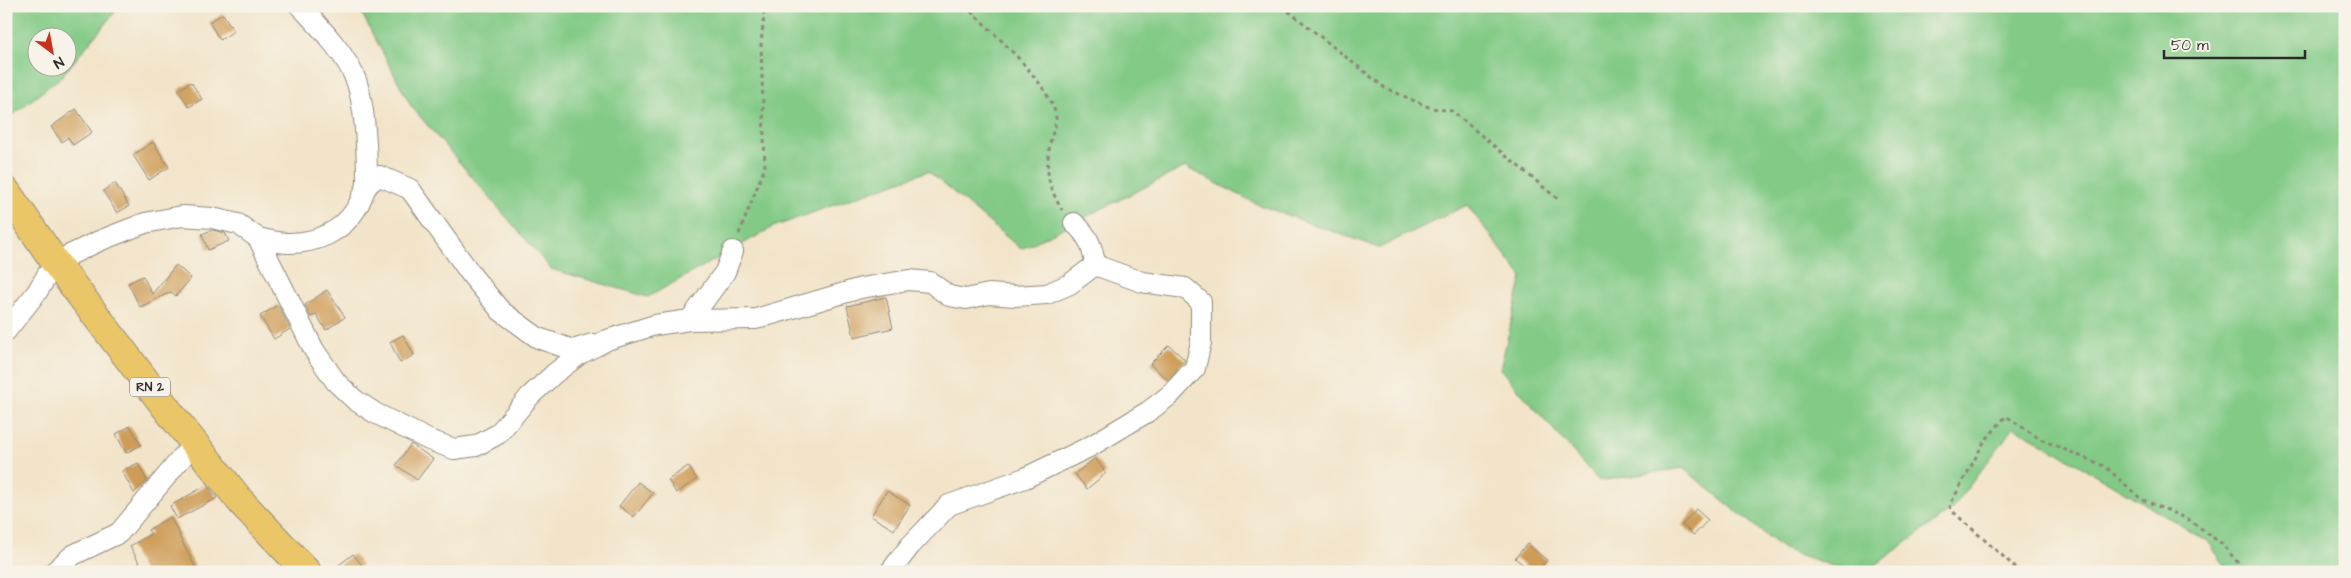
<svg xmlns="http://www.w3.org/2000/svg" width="2351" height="578" viewBox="0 0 2351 578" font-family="'Architects Daughter',sans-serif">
  <rect width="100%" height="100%" fill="#f7f3e8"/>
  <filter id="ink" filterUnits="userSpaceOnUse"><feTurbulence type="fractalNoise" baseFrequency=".02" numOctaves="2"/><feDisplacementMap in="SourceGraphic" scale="10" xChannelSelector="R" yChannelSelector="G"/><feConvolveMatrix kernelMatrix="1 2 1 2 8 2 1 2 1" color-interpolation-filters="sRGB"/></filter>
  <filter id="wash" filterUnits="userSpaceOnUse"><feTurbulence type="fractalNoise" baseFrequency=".0096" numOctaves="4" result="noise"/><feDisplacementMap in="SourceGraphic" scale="20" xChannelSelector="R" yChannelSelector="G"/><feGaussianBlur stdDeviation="1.12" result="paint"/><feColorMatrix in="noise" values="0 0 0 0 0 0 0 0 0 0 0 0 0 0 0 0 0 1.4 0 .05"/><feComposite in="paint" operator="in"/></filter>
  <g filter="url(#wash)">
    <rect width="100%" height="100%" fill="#f2e4c9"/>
    <g fill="#82ca86" stroke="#567a58" fill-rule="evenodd">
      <path d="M6,6H120L61,77L6,120ZM38,38H68V68H38Z"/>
      <path d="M360,6H2345V572H2229L2208,541L2014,427L1951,510L1866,572H1850L1783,549L1683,468L1599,481L1500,369L1522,277L1467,205L1379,248L1259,205L1185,167L1021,249L928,171L773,227L648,297L551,269L411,106L360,10Z"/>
    </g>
    <g id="blocks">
      <g fill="#ce9c56">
        <path d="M223,14L234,31L220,40L209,22Z"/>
        <path d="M191,82L202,99L189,107L178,90Z"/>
        <path d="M76,109L92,132L73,145L68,137L62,142L51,127Z"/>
        <path d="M153,142L169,167L149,180L133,155Z"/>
        <path d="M115,183L129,206L117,213L103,191Z"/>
        <path d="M212,230L225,233L229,241L208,250L202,234Z"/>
        <path d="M176,265L191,278L176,296L171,292L140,307L128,283L143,276L152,294Z"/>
        <path d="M327,290L345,317L326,330L316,314L311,317L305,305Z"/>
        <path d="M886,297L893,328L854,337L847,306Z"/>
        <path d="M278,305L290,329L274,339L260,316Z"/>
        <path d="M403,335L414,355L400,363L390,342Z"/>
        <path d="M1169,345L1185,360L1168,380L1150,364Z"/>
        <path d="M130,426L141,445L126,453L116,434Z"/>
        <path d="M411,444L433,459L417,480L396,465Z"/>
        <path d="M1095,458L1106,473L1087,489L1075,474Z"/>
        <path d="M138,463L147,481L134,493L122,471Z"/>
        <path d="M688,466L697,479L676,493L668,480Z"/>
        <path d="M638,482L653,493L634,517L619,506Z"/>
        <path d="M207,485L217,498L177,519L170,506Z"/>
        <path d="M887,491L910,505L894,530L871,516Z"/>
        <path d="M1696,509L1708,520L1694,535L1682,525Z"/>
        <path d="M170,517L180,535L179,536L198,572H144L130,546L151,534L148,530Z"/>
        <path d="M1527,544L1547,560L1537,572H1532L1515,558Z"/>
        <path d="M353,554L362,565L354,572H330Z"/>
      </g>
    </g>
  </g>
  <g filter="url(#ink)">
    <use href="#blocks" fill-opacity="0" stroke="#8e887a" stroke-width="1"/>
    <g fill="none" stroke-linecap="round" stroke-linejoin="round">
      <defs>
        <g id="minor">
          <path d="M300,6C319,26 348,56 357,83C366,112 367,152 367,182"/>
          <path d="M1074,223C1088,235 1093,247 1095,265"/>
          <path d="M258,238C268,240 279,243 289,243C316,243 342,232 356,209C366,194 361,186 380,176L410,189L473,277L501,311L538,338L573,350L592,344"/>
          <path d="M690,320L725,272L733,251"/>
          <path d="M6,331L37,292L55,262L99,241L145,223L182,216L212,218L238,224L258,238L314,350L336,382L355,400L375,413L429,440L454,449L476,446L498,434L530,396L555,373L580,354L607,340L655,325L690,320L756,319L861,288L909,280L930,282L949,296L966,299L989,294L1015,296L1047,294L1070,284L1095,265"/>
          <path d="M54,572L73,555L119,533L194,443"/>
          <path d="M890,572L910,546L949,505L1025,478L1091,446L1149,411L1170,395L1195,368L1201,342V302L1185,288L1142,282L1095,265"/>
        </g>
        <path id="primary" d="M6,191L55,262L170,413L242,503L307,572"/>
      </defs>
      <use href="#minor" stroke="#8e887a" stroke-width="22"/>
      <use href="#primary" stroke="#8e887a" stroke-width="30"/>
      <g stroke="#8e887a" stroke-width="3" stroke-dasharray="4 4" stroke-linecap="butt">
        <path d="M965,6C988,27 1055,88 1056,118C1056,126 1051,136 1050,144C1045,171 1048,186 1062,210"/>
        <path d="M1282,6L1385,88L1431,108L1452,111L1559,200"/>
        <path d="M739,234L765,167L761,44L765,6"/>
        <path d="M2016,568L1951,510L1950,505L1984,442L2006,416L2040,439L2106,467L2141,499L2188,519L2222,544L2246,572"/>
      </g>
      <use href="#minor" stroke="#fff" stroke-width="20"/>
      <use href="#primary" stroke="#ebc669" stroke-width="28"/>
    </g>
  </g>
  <g text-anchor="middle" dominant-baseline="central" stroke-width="4.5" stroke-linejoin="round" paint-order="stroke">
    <rect fill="#f7f3e8" stroke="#686764" stroke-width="1" x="130" y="377.5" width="40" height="19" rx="4"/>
    <g font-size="12" font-weight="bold" fill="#2b2b2b">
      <text x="150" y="387">RN 2</text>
    </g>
  </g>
  <rect width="2351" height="578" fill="none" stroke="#f7f3e8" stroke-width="25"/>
  <g transform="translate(52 52) rotate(148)"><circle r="24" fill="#f7f3e8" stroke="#a5a39c"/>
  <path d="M0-4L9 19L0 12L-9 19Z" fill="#c8321e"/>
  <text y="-8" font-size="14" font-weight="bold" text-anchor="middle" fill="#2b2b2b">N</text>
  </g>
  <path d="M2164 50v8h141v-8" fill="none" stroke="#2b2b2b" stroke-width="2.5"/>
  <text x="2171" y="50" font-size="15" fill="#2b2b2b" stroke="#f7f3e8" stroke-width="4" paint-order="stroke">50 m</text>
</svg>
